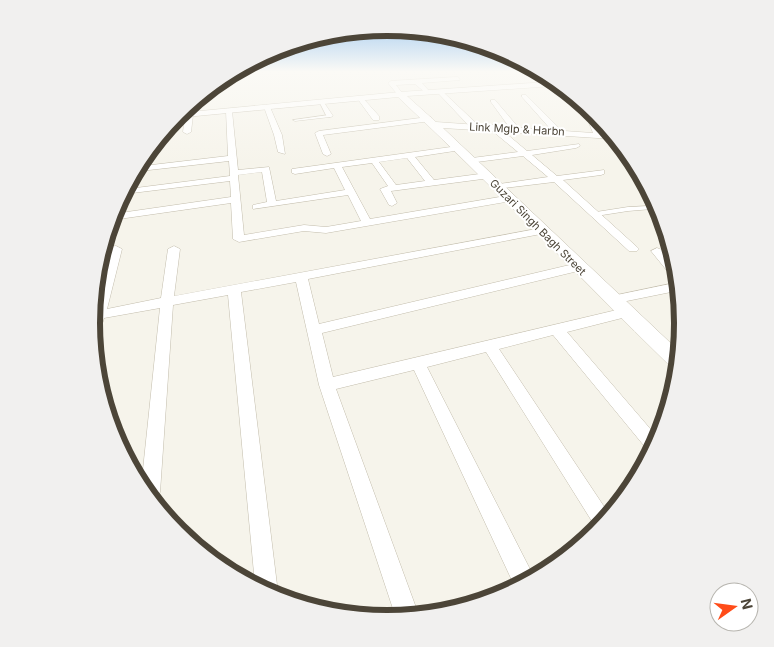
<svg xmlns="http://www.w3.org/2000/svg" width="774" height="647" viewBox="0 0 774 647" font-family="Inter,sans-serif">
  <rect width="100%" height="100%" fill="#f6f4eb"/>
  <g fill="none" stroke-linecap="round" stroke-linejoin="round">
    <defs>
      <g id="service">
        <path d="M329,115L330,117L295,121L293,120Z"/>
        <path d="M650,206L653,208L652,209L628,211L596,216L593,214L596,212L628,207Z"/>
      </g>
      <g id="minor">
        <path d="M458,77L460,80L422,83L430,92L427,94L415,84L396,85L403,94L398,95L388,83L391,81Z"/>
        <path d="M437,90H441L477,124V128H471L437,92Z"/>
        <path d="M522,95H526L560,129V133H554L522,97Z"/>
        <path d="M358,97H362L379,116V120H373L357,98Z"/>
        <path d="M491,100H495L518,127V131H512L491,102Z"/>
        <path d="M319,101H323L333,116L331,117H327Z"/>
        <path d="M267,105L270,107L282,135L285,154L278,152L274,135L264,107Z"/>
        <path d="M229,109L232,111L238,170L269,167L276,201L345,190L334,168L295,174L292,173V169L458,146H461V150L415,157L434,180L487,173L490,174V178L391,191L397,203L392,206L389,205L380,189L388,186L372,163L342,167L370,219L511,195L516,198L511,201L326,233L304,231L239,242L233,239L231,203L112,220L113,214L231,197L230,181L124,194L128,189L230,176L229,161L140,171L143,166L228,156L226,111ZM407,158L425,181L396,185L379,162ZM262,172L267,202L253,205V209L348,195L361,221L326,227L304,225L244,235L238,175Z"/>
        <path d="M189,113L193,115L191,132L187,134L183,132L185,115Z"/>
        <path d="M428,117H431V121L323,135L331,154L327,156L323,154L315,133L319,131Z"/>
        <path d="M490,125H496L527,151L579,144L580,146L576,148L532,155L557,176L604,170V174L601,175L563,180L637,247L639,249L637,251H629L554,182L496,189L494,187L499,184L548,177L523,156L469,163L468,161L472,158L518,152L490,129Z"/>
        <path d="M542,228L547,231L546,233L308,279L319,324L578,263L584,267L578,271L322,333L333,377L625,308L630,310L632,313L630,316L567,332L659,439L650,453L553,335L499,349L609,514L598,531L486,352L427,367L533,575L515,587L414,370L336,389L418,613L396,618L319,385L296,282L241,292L278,593L276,597L255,584L228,295L173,305L160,492L157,499H155L142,479L160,308L104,318L98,338L94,339L91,323L109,253H105L106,247L116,246L122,249L107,309L161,298L168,249L174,246L180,249L174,296Z"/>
        <path d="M657,248C668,251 671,262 673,272H668L651,251Z"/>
        <path d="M675,283L676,291L612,304L606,300L612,296Z"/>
      </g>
      <path id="tertiary" d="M548,82L554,86L407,96L436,122L593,133L583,108L584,106L593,112L603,133L610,134L613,139L443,128L678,350L674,367L669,365C578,276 491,184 398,97L175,118L179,113L400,92Z"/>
    </defs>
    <use href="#service" stroke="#c3bdac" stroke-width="1"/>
    <use href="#minor" stroke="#c3bdac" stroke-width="1"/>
    <use href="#tertiary" stroke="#c3bdac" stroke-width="1"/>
    <use href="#service" fill="#fff" fill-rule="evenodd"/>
    <use href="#minor" fill="#fff" fill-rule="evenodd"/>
    <use href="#tertiary" fill="#fff" fill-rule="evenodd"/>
  </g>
  <linearGradient id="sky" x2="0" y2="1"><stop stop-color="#8dbfee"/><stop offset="0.44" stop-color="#fbfaf6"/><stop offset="1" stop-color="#fbfaf6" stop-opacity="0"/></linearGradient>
  <rect width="774" height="163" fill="url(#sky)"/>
  <g text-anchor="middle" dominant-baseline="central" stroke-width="4" stroke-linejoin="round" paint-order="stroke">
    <g font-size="11" fill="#4c4538" stroke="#fff">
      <text transform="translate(517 129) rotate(3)">Link Mglp &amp; Harbn</text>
      <text transform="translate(538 227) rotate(45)">Guzari Singh Bagh Street</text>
    </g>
  </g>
  <path d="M0 0H774V647H0ZM100 323a287 287 0 1 1 574 0a287 287 0 1 1-574 0Z" fill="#f1f0ef" fill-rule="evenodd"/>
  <path fill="none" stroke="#4c4538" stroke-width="6" d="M100 323a287 287 0 1 1 574 0a287 287 0 1 1-574 0Z"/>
  <g transform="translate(734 607) rotate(76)"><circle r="24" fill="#ffffff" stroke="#b7b5af"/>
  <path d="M0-4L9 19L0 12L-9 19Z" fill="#ff4c19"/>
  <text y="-8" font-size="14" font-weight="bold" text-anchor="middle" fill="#4c4538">N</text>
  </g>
</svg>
